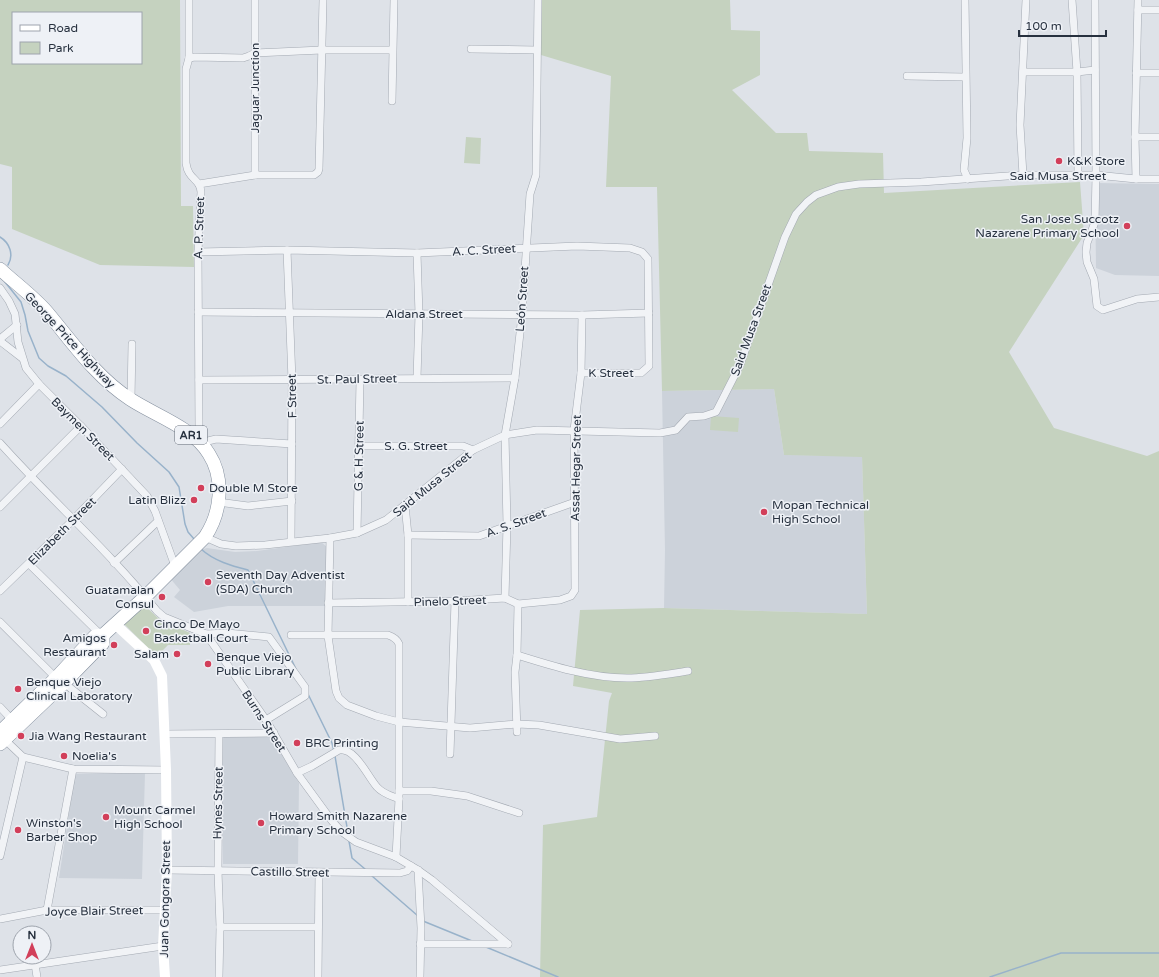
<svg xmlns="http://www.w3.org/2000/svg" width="1159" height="977" viewBox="0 0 1159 977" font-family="'Varela Round',sans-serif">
  <rect width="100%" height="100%" fill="#dee2e8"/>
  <g fill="#ccd2da">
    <path d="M1095,183L1159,184V276L1115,275L1096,268Z"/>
    <path d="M774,389L784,455L862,456L867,614L664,608L665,550L662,391Z"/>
    <path d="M321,542L327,547L326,606H228L194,612L174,597L180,590L169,577L199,550L207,548L235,552L257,551Z"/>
    <path d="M224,737H271L299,783L298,864H223L222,740Z"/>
    <path d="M145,773L142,879L59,878L75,774Z"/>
  </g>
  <g fill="#c5d2bf" fill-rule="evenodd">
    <path d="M0,0H180L181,206H193L194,267L100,265L12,229V167L0,164ZM13,13H141V63H13Z"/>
    <path d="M540,0H730L731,30L760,31V75L732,90L776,133H807L809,151L883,153L884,193L1080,182L1084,235L1009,352L1054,428L1147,456L1159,451V977H540L543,825L597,817L609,701L612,693L573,686L580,610L664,608L867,614L862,457L784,455L774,389L662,391L657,187H606L611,76L541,55Z"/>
    <path d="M466,137L481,138L480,164L464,163Z"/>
    <path d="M711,416L739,418L738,432L710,430Z"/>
    <path d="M142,603L158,618L190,633V645H168L161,652H152L123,623Z"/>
  </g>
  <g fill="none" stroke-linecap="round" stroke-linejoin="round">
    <g stroke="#98b2ca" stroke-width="1.5">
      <path d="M0,237C10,243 14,255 8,265"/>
      <path d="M5,282L21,302L25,315L28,331L39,358L48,366L66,376L102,407L137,443L169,472L179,487L185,524L188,532L194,539"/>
      <path d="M201,549C214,561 232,566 248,570L296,669"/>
      <path d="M308,694L332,743L334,751"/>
      <path d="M335,756L348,833"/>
      <path d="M349,841L352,858L365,869"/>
      <path d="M372,876L418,916"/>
      <path d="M423,921L472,941"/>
      <path d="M486,947L558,977"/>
      <path d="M990,977L1061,953H1159"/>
    </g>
    <defs>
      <g id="street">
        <path d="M189,0V58L186,69V163C188,180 200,178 201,192L198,252L199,428L192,436"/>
        <path d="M255,0V175"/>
        <path d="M965,0L967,138L964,170L968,179"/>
        <path d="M1072,0L1077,72L1078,175"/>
        <path d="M1095,0L1096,175L1095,222L1087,243L1086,252L1087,262L1094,279L1097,306L1103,310L1137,299L1159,297"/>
        <path d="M1138,10H1159"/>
        <path d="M471,49L537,50"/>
        <path d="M189,58L195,57L243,58L249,56L255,53L322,50H392"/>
        <path d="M1023,72H1077L1095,70"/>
        <path d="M1136,73H1159"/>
        <path d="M907,76L965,77"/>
        <path d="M392,101L394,0"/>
        <path d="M1135,137H1159"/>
        <path d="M1023,175L1020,125L1026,0"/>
        <path d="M1136,179L1135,137L1138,0"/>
        <path d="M199,184L255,175H314L318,172L319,169L323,0"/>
        <path d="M287,250L292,380L291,541"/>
        <path d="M198,252L287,250L417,253L577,246L630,248L642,252L648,259L649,366L641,373H581"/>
        <path d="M0,288L9,301L15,314L18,342L26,368L39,384L81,426L147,496L155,511L175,566"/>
        <path d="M198,312L582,315L649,313"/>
        <path d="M0,339L17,325"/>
        <path d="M0,341L22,358"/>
        <path d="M417,378L419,314L417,253"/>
        <path d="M199,380L515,378"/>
        <path d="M131,399L132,344"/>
        <path d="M0,424L39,384"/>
        <path d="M0,443C51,500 109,551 157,611L164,617L206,634L266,720L297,773L332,821L342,832L356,842L396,857L418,870L432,880L508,944"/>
        <path d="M203,445L208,441L216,439L292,444"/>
        <path d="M359,446H463L473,450"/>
        <path d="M218,502L248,506L292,501"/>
        <path d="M405,505L408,535V602"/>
        <path d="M0,507L81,426"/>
        <path d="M357,533L360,380"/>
        <path d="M408,535L479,536L575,502"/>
        <path d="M205,537L221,544L236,546L265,545L330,538L357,533L386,520L473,450L505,435L537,430L660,433L676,430L688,417L704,416L716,412L740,365L785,237L796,214L807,202L816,195L838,187L859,184L921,182L1023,175H1096L1136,179H1159"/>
        <path d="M330,538L328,636L336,691L339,698L347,705L376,716L399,722L470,728L517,724L539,725L620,739L655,736"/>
        <path d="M114,563L158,521"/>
        <path d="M29,564L97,631L102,634"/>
        <path d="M0,591L73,520L122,469"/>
        <path d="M505,598L507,525L505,435L515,378L522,315L530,194L536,175L538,0"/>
        <path d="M328,603L455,601L505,598L518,604L560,600L571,596L575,590L574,430L581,373L582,315"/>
        <path d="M0,622L56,678"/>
        <path d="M206,634L227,633L269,637L305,687V696L266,720"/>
        <path d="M291,635H388C394,637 397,639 399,644V799L396,857"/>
        <path d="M517,655C552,666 590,678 627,678C647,678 668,674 688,671"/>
        <path d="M64,683L103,714"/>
        <path d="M0,707L14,722"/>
        <path d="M517,732L515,672L517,655L518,604"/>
        <path d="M165,734L274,733"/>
        <path d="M3,738L23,757L73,769L166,770"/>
        <path d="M450,754L455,601"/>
        <path d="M297,773L312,766L339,750C355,747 368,777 377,787C383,794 392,796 399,799"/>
        <path d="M399,791H431L467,796L519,813"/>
        <path d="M0,856L23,757"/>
        <path d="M167,870L400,873L407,871L411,866"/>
        <path d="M418,870L421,928L420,977"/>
        <path d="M47,910L73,769"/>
        <path d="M0,919L47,910H164"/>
        <path d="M220,927H318"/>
        <path d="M420,944H508"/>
        <path d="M35,964L37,977"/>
        <path d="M0,970L163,946"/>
        <path d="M219,977L220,927L218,871L219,734"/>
        <path d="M318,977L319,872"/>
      </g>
      <g id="highway">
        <path d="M0,269C15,283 33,296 47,312C73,343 96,377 130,399C154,415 194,428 209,454C225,479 221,513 205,537L145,597L103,635"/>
        <path d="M0,732L56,678L95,636L103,635V643L64,683L0,744"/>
      </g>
    </defs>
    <use href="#street" stroke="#a3a9b2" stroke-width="8"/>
    <use href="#highway" stroke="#85909f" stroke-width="14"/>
    <use href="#street" stroke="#f1f3f6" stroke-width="7"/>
    <path stroke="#fff" stroke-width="10" d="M115,624L154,660L162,676L166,770L167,870L163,946L165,977"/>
    <use href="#highway" stroke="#fff" stroke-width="13"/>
  </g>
  <g fill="#d23f5a" stroke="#eef1f6" stroke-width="1.5">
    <circle cx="1059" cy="161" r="4"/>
    <circle cx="1127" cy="226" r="4"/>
    <circle cx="201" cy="488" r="4"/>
    <circle cx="194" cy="500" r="4"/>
    <circle cx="764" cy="512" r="4"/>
    <circle cx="208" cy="582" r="4"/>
    <circle cx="162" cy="597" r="4"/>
    <circle cx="146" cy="631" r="4"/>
    <circle cx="114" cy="645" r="4"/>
    <circle cx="177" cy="654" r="4"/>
    <circle cx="208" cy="664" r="4"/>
    <circle cx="18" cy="689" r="4"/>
    <circle cx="21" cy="736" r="4"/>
    <circle cx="297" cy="743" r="4"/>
    <circle cx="64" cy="756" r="4"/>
    <circle cx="106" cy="817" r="4"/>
    <circle cx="261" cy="823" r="4"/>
    <circle cx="18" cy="830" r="4"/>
  </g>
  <g text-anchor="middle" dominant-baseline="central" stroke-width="3" stroke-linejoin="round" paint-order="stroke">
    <rect fill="#eef1f6" stroke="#636b76" stroke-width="1" x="175" y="426" width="32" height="18" rx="3"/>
    <g font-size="11" font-weight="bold" fill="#27313f">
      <text x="191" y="435">AR1</text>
    </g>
    <g font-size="12" fill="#27313f" stroke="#eef1f6">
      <text transform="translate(255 88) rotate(-90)">Jaguar Junction</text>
      <text x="1058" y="176">Said Musa Street</text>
      <text transform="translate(199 228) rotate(-88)">A. P. Street</text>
      <text transform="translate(484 250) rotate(-3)">A. C. Street</text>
      <text transform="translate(522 299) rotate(-86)">León Street</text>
      <text x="424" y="314">Aldana Street</text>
      <text transform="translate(751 330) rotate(-70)">Said Musa Street</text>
      <text transform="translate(70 340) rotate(47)">George Price Highway</text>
      <text x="611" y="373">K Street</text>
      <text transform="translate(357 379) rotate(-1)">St. Paul Street</text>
      <text transform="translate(292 396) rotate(-91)">F Street</text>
      <text transform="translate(83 429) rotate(45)">Baymen Street</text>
      <text x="416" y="446">S. G. Street</text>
      <text transform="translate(359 456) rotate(-89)">G &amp; H Street</text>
      <text transform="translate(576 468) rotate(-89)">Assat Hegar Street</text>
      <text transform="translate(432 484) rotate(-39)">Said Musa Street</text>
      <text transform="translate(516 523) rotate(-20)">A. S. Street</text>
      <text transform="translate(62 531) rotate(-45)">Elizabeth Street</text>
      <text transform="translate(450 601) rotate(-2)">Pinelo Street</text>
      <text transform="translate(264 721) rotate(57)">Burns Street</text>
      <text transform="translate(218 803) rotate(-89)">Hynes Street</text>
      <text transform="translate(290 872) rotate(1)">Castillo Street</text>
      <text transform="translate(165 899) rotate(-89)">Juan Gongora Street</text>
      <text transform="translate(94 911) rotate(-1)">Joyce Blair Street</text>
    </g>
    <g font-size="12" fill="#27313f" stroke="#eef1f6" text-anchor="start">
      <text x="1067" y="161">K&amp;K Store</text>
      <text x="1119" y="219" text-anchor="end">San Jose Succotz<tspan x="1119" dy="14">Nazarene Primary School</tspan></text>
      <text x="209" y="488">Double M Store</text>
      <text x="186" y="500" text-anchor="end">Latin Blizz</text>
      <text x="772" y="505">Mopan Technical<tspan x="772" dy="14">High School</tspan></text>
      <text x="216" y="575">Seventh Day Adventist<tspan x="216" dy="14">(SDA) Church</tspan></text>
      <text x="154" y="590" text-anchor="end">Guatamalan<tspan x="154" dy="14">Consul</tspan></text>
      <text x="154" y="624">Cinco De Mayo<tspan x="154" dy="14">Basketball Court</tspan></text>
      <text x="106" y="638" text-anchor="end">Amigos<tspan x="106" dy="14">Restaurant</tspan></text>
      <text x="169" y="654" text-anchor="end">Salam</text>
      <text x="216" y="657">Benque Viejo<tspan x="216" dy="14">Public Library</tspan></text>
      <text x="26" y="682">Benque Viejo<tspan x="26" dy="14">Clinical Laboratory</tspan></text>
      <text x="29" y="736">Jia Wang Restaurant</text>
      <text x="305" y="743">BRC Printing</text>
      <text x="72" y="756">Noelia's</text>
      <text x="114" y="810">Mount Carmel<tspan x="114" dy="14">High School</tspan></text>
      <text x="269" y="816">Howard Smith Nazarene<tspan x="269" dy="14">Primary School</tspan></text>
      <text x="26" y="823">Winston's<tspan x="26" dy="14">Barber Shop</tspan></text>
    </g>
  </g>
  <rect x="12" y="12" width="130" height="52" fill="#eef1f6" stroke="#9ea4ad"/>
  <rect x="20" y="25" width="20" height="6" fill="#ffffff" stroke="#9ea4ad"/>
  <text x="48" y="32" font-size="12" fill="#27313f">Road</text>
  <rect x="20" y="42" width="20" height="12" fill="#c5d2bf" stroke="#9ea4ad"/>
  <text x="48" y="52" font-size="12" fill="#27313f">Park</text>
  <g transform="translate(32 945)"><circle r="19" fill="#eef1f6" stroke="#9ea4ad"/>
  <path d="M0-3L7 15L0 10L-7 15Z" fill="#d23f5a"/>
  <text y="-6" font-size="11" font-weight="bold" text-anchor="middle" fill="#27313f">N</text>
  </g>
  <path d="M1019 30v6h87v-6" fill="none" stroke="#27313f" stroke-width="2"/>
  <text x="1025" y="30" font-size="12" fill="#27313f" stroke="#eef1f6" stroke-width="3" paint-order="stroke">100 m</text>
</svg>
